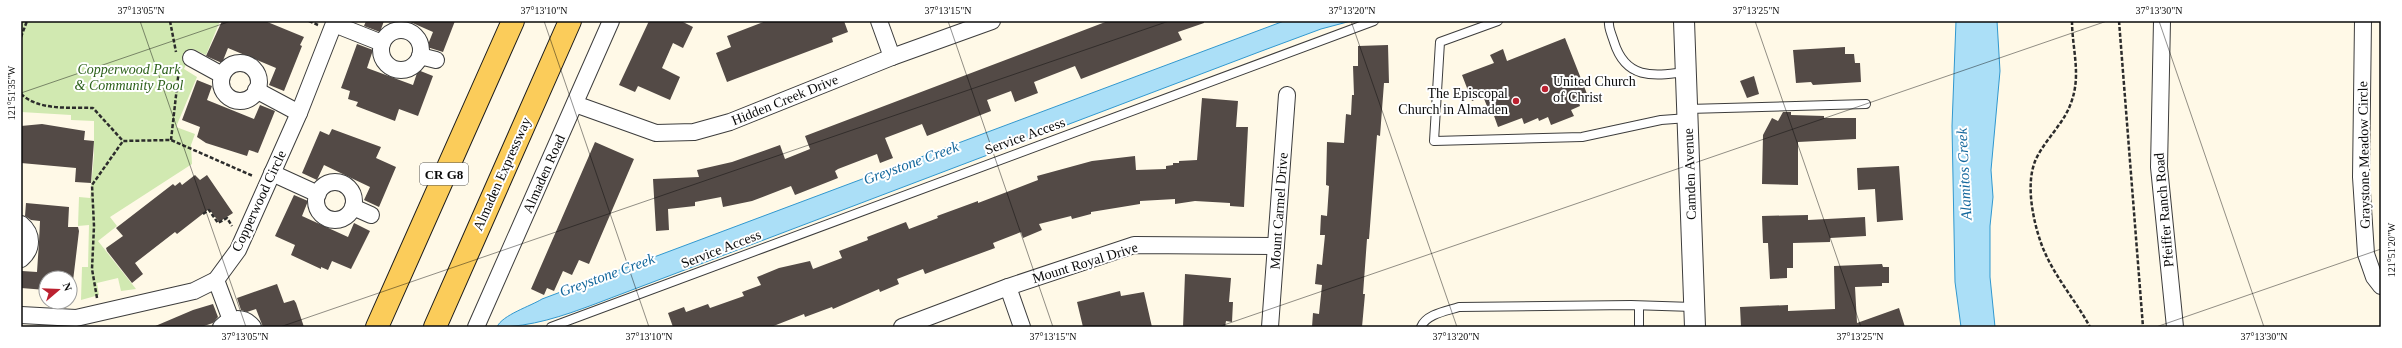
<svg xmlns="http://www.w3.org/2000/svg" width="2402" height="348" viewBox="0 0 2402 348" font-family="'Times New Roman',serif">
  <rect width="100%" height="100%" fill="#fff9e7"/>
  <path fill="#d1e9b1" d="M21,21H220L206,55L193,49L184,69L197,77L176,127L195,134L191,145L192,164L110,217L117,226L98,241L136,289L121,291L118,278L97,283L99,295L81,300L82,267H88L89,225L78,226L79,197L90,198L94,155V121L71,120V115L21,112Z"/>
  <g fill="#abdff7" stroke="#3198cf">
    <path d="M1284,21H1351L1321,29L1259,52L595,304C563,316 531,327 497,327C502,315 531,306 542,299Z"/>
    <path d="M1956,21H1997L2000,71L1991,170L1993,197L1990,226V277L1995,327H1961L1955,282L1952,126Z"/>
  </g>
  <g fill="#534a46">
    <path d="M222,21H265L304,37L300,45L302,46L284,91L269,85L276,68L228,48L222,63L206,56Z"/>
    <path d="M366,21H384L380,32L364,26Z"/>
    <path d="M408,21H455L443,52L427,47L433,32Z"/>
    <path d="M649,21H681L693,27L683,48L673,43L662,68L680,77L670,100L638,86L635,92L619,85Z"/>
    <path d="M766,21H844L848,32L832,38L833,42L727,82L716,53L731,47L727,36Z"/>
    <path d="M1108,21H1204V23L1178,32L1182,40L1081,79L1075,66L1034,82L1038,93L1015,102L1011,91L987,100L991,111L927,136L922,124L885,138L893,158L880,163L877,154L838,169L835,171L838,178L795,195L791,186L752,201L723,207L721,197L695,202V206L668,209L669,230L656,231L653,179L699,177L697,170L732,162L780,145L785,159L810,149L805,136Z"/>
    <path d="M1565,38L1589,99L1579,103L1580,106L1571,110L1574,116L1551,125L1548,117L1539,121L1538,118L1524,124L1522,118L1498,127L1493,113L1490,114L1483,96L1472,101L1462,75L1494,63L1490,55L1503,49L1507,61Z"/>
    <path d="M357,44L373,50L367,68L413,85L418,70L433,76L418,116L399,109L395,121L356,106L358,102L348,99L350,91L341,88Z"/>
    <path d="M1388,45L1389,83H1384L1380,136L1377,135L1369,239H1367L1363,294H1365L1362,327H1312L1313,313L1319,314L1322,285L1315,284L1317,264L1322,265L1325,235H1320L1321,215L1327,216L1329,186L1326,185L1327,142L1344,143L1346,114L1351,115L1352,95H1354L1353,66H1358V46Z"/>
    <path d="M1845,47V54H1854L1855,63H1860L1861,82L1813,85L1811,82L1796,83L1793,50Z"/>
    <path d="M1754,76L1759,94L1747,98L1740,81Z"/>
    <path d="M197,80L212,86L207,100L254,119L260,105L275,111L258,153L249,150L247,156L206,143L197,137L200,127L182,120Z"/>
    <path d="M1202,98L1238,101L1236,127H1248L1244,207L1230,206V203L1195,201L1175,204V199L1140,201V204L1091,212V214L1072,219L1071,216L1039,224L1042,230L1023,238L1021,232L993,243L995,248L938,269L925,274L923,269L897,279L899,284L880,292L879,289L833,309L832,307L805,317L804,314L771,327H673L668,313L684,307L686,312L708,304L710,308L744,296L742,292L761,285L757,277L779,268L810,261L813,269L842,258L839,251L868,240L867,237L906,222L909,229L938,218L937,216L978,201V203L1038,180L1037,176L1092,161L1135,156L1136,170L1166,169V166L1173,165V163H1179V161L1197,160Z"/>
    <path d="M1783,112H1791V115L1824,116V118H1856V139L1798,142V185L1762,184L1763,135L1772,118L1778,121Z"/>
    <path d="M42,124L85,131L84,140L94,141L91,183L75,182L76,168L21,163V126Z"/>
    <path d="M332,129L381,147L376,158L396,167L379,207L364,200L370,187L324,165L317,180L302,173L320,131L329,135Z"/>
    <path d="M595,142L634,159L589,264L579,260L572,275L563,271L554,291L547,288L544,295L531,289Z"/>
    <path d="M1899,166L1903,220L1877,222L1875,189L1858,190L1857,168Z"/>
    <path d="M195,175L200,180L207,175L233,213L219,222L209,209L177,234L175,232L135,263L143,274L132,283L107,251L106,248L123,236L116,228L173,184L175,186L180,182L182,185Z"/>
    <path d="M294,195L308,201L302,216L348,237L354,223L370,231L351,269L332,261L328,270L321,267V269L291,255L295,245L275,236Z"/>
    <path d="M26,203L69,207L68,227H78L79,231L73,281H70V278H46V290L21,288L22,271L37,272L39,242L40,221L31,220L25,216Z"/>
    <path d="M1808,215V220L1865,217L1866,236L1830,238V242L1793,243V268H1787V278L1770,279L1768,243H1763L1762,216Z"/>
    <path d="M1882,264L1883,267H1889V283H1882V286L1855,287L1857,323L1899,308L1905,327H1741L1740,307L1788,305V311L1835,309L1834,266Z"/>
    <path d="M1185,274L1231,278L1229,302H1233L1232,322L1226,321L1225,327H1183Z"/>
    <path d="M277,284L284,303L294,300L296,303L304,327H263L256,309L247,312L241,310L237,298Z"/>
    <path d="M1120,291L1121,296L1144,292L1152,327H1083L1077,302Z"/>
    <path d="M213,304L218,317L213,323L201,327H153L193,310Z"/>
  </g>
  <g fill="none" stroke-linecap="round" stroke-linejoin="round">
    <defs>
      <g id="service">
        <path d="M1498,21L1440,42L1434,141L1582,137L1661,120L1688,118"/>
        <path d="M1609,21C1608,28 1612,35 1614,42C1626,80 1653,76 1686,72"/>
        <path d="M1688,109L1866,104"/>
        <path d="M1639,306V327"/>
        <path d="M551,327L1374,21"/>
        <path d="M1421,327C1426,314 1447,311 1459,307L1631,305L1693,307"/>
      </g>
      <g id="minor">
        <path d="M879,21L892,57"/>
        <path d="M2162,21L2159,167L2175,327"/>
        <path d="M2363,21L2361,177L2366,254L2374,277L2381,286"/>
        <path d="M334,24L382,43"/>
        <circle cx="401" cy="50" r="20"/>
        <path d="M420,56L436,60"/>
        <path d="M191,58L222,75"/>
        <circle cx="240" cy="82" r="19"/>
        <path d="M256,90L299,113"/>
        <path d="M575,104L656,133L694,132L730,122L892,57L992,21"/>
        <path d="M272,173L318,194"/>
        <circle cx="335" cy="201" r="19"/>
        <path d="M353,207L371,215"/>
        <path d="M21,224C33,234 33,249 21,259"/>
        <path d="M216,280L231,320"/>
        <path d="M1008,287L1022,327"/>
        <path d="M21,315L76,318L194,291L216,280L238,250L299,113L335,21"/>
        <path d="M221,327C230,317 244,316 253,327"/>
        <path d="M476,327L611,21"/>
        <path d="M902,327L1008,287L1134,245L1276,246"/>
        <path d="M1270,327L1287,95"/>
      </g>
      <path id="tertiary" d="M1684,21L1695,327"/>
      <g id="primary">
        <path d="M377,327L513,21"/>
        <path d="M435,327L570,21"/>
      </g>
    </defs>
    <use href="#service" stroke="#3d3d3d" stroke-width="10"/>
    <use href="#minor" stroke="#3d3d3d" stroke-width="18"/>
    <use href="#tertiary" stroke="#3d3d3d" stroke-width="22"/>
    <use href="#primary" stroke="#1b1b1b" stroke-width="24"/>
    <g stroke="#2c2c2c" stroke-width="2.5" stroke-dasharray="4 2" stroke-linecap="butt">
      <path d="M170,21L176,52"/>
      <path d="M309,21L318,25"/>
      <path d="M2072,21C2072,48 2081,73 2072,100C2065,123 2046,138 2036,159C2025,183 2033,220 2041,243C2052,274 2075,299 2090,327"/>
      <path d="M2119,21L2143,327"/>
      <path d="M21,37L27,21"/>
      <path d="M21,94C39,111 70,107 93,108L123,141L171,140L253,176"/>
      <path d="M171,140L179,69"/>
      <path d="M203,214L209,210L218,223L227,218L232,226"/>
      <path d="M97,298L92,269L94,226L92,185L123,141"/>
    </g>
    <use href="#service" stroke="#fff" stroke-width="8"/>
    <use href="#minor" stroke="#fff" stroke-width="16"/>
    <use href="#tertiary" stroke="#fff" stroke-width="20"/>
    <use href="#primary" stroke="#fbcc5a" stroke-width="22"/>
  </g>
  <path fill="none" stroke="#0a0a0a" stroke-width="1" stroke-opacity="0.45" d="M140,21L246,327M544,21L649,327M948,21L1053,327M1351,21L1457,327M1755,21L1861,327M2159,21L2264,327M21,93L231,21M280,327L1169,21M1218,327L2107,21M2156,327L2381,249"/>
  <g fill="#bb2130" stroke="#fff" stroke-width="1.5">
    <circle cx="1545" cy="89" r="4"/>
    <circle cx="1516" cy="101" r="4"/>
  </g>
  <g text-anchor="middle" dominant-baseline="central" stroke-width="4" stroke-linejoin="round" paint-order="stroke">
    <rect fill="#fff" stroke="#545454" stroke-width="1" x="420" y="163" width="48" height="22" rx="3"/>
    <g font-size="13" font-weight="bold" fill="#0a0a0a">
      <text x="444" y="174">CR G8</text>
    </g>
    <g font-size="14" font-style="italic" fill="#2d611b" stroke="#fff">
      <text x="129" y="69">Copperwood Park<tspan x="129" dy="16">&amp; Community Pool</tspan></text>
    </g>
    <g font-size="14" fill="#0a0a0a" stroke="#fff" text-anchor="start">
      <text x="1553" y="81">United Church<tspan x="1553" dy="16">of Christ</tspan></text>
      <text x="1508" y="93" text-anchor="end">The Episcopal<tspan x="1508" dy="16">Church in Almaden</tspan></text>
    </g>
    <g font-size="14" fill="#0a0a0a" stroke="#fff">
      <text transform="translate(785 100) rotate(-22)">Hidden Creek Drive</text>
      <text transform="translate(1025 136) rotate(-20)">Service Access</text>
      <text transform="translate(2364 155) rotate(-91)">Graystone Meadow Circle</text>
      <text transform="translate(502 174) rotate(-66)">Almaden Expressway</text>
      <text transform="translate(544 174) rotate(-66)">Almaden Road</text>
      <text transform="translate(1690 174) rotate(-92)">Camden Avenue</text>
      <text transform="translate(259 201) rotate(-65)">Copperwood Circle</text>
      <text transform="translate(2164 210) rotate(-95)">Pfeiffer Ranch Road</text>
      <text transform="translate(1279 211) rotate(-86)">Mount Carmel Drive</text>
      <text transform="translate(721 249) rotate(-21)">Service Access</text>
      <text transform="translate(1085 263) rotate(-17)">Mount Royal Drive</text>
    </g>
    <g font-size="15" font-style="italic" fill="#13679c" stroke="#fff">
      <text transform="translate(911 163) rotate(-20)">Greystone Creek</text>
      <text transform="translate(1964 174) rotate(-93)">Alamitos Creek</text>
      <text transform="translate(607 275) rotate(-20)">Greystone Creek</text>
    </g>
  </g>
  <rect width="2402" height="348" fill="none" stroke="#ffffff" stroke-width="44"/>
  <g transform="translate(58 290) rotate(71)"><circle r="19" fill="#ffffff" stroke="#9d9d9d"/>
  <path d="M0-3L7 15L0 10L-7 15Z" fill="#bb2130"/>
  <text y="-6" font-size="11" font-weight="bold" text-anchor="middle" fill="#0a0a0a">N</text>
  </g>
  <rect x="22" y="22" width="2358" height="304" fill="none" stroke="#0a0a0a" stroke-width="1.5"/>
  <g font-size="10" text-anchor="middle" fill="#0a0a0a">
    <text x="141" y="14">37°13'05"N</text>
    <text x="544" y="14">37°13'10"N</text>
    <text x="948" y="14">37°13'15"N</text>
    <text x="1352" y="14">37°13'20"N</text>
    <text x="1756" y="14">37°13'25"N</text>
    <text x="2159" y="14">37°13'30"N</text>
    <text transform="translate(11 93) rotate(-90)" y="4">121°51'35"W</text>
    <text transform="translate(2391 250) rotate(-90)" y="4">121°51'20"W</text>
    <text x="245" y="340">37°13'05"N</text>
    <text x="649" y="340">37°13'10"N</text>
    <text x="1053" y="340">37°13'15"N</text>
    <text x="1456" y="340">37°13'20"N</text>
    <text x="1860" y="340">37°13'25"N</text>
    <text x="2264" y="340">37°13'30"N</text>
  </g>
</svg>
